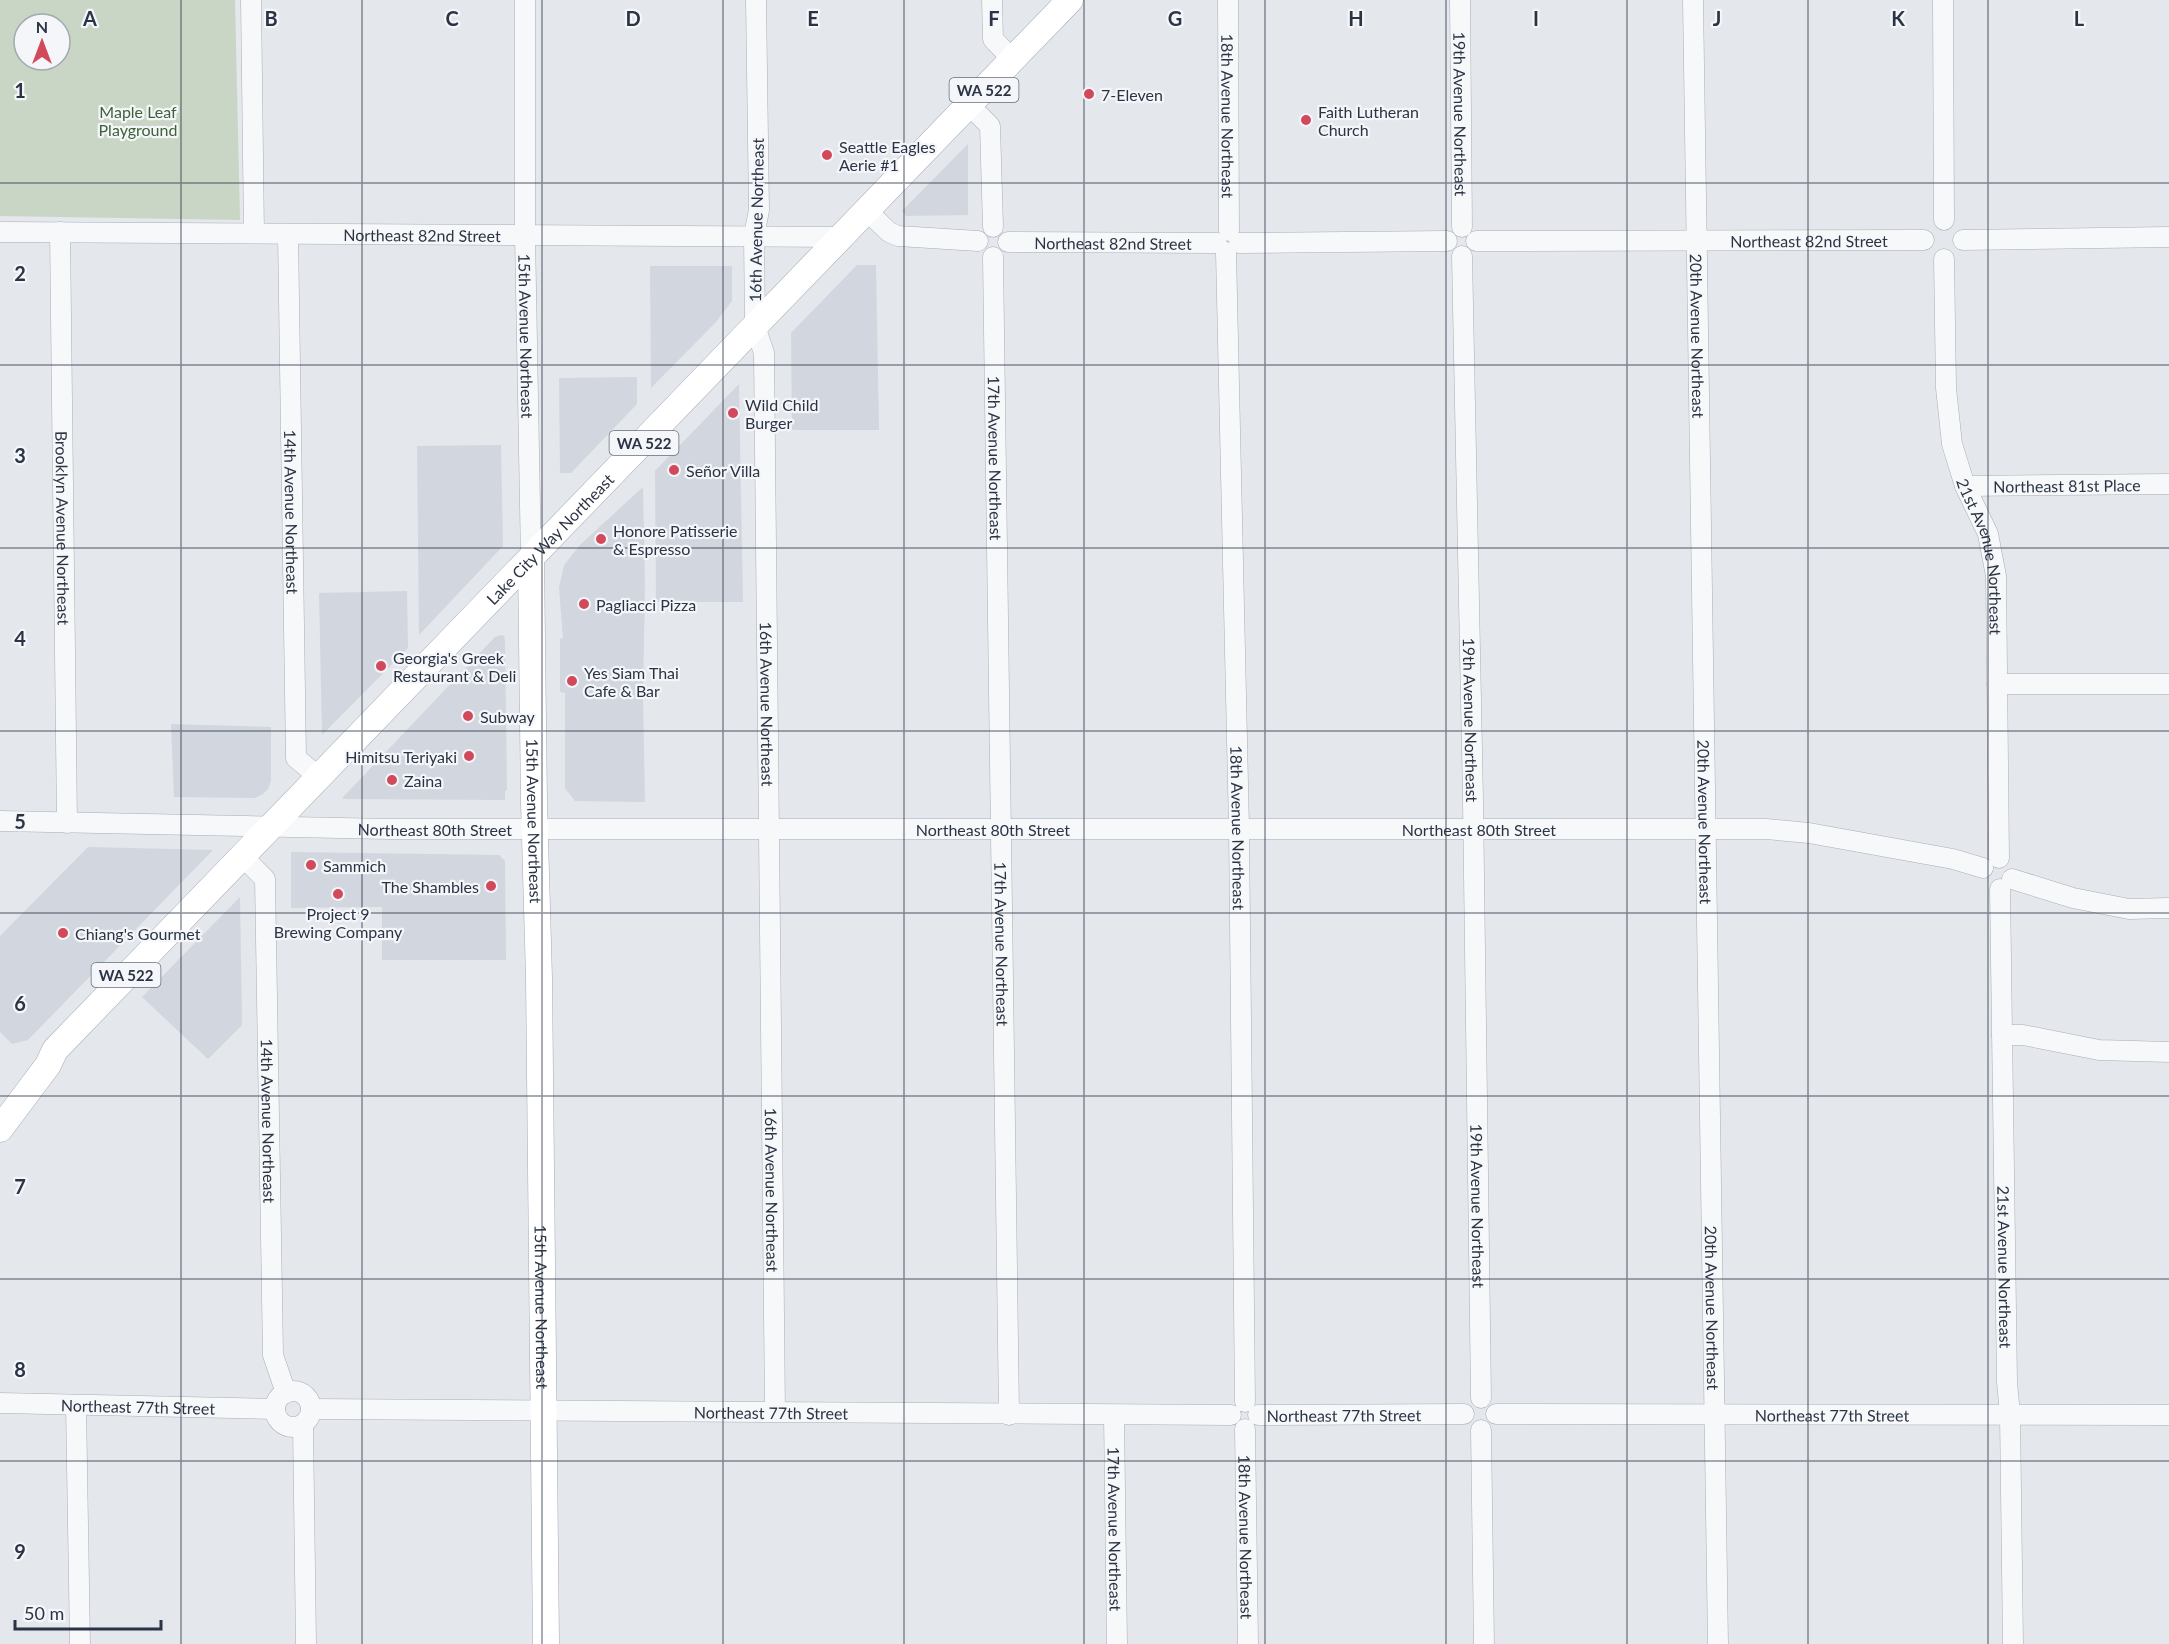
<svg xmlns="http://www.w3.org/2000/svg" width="2169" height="1644" viewBox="0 0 2169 1644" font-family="Lato,sans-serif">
  <rect width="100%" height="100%" fill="#e4e7ec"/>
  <g fill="#d2d6de">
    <path d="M968,144V215L906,216L902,211Z"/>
    <path d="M857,265H876L879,430H792L791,333Z"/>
    <path d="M650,266H732V301L716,322L651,388Z"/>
    <path d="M637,377V404L571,473H560L559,378Z"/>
    <path d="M739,384L743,602H656L655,471Z"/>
    <path d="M501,445L503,546L419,635L417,446Z"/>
    <path d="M643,487L645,586L643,695L645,802L575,801L565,788V693L560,692V639L563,638L559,587L564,565L580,545Z"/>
    <path d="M407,591L408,648L322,735L319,593Z"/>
    <path d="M502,635L504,636L505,641L507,790L505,791V800L343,799V797L348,792L495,637Z"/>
    <path d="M171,724L271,727V781L268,789L263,794L255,798L174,797Z"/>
    <path d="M88,847L213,850L28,1040L12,1044L0,1032V936Z"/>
    <path d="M291,852L499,855L505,861L506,960H382V907L291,908Z"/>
    <path d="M240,897L242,1025L208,1059L142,997Z"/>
  </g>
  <path fill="#c9d6c5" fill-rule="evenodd" d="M0,0H235L240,220L0,216ZM24,24H60V60H24Z"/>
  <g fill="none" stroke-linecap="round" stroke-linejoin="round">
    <defs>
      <g id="minor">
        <path d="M251,0L254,233"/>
        <path id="s1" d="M525,0V235L531,559"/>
        <path id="s2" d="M756,0L759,210L754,236L755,326L764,353L775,1411"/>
        <path d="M992,0L993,39L1013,60"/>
        <path id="s3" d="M1228,0L1229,231"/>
        <path id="s4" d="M1460,0L1462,227"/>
        <path id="s5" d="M1693,0L1718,1644"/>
        <path d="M1943,0L1944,220"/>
        <path d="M969,105L990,126L993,227"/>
        <path d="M866,210L889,232L898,236L978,241"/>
        <path id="s6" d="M0,232L842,237"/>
        <path id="s7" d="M60,232L67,823"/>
        <path id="s8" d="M288,234L296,758L320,778"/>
        <path d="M1963,240L2169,237"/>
        <path id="s9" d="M1476,241L1924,240"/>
        <path id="s10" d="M1008,242L1217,243"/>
        <path d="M1239,243L1447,241"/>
        <path id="s11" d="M1226,252L1239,828L1245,1402"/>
        <path id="s12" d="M1462,256L1473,800L1481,1398"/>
        <path id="s13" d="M993,257L1009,1415"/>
        <path id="s14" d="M1944,259L1946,388L1952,444L1965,486L1988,534L1996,576L1999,858"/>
        <path id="s15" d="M1965,486L2169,484"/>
        <path d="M1997,684H2169"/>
        <path id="s16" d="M0,821L390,829H1766L1809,833L1953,859L1983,868"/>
        <path id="s17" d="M243,857L265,879L273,1355L286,1393"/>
        <path d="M2012,879L2073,898L2129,909L2169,908"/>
        <path id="s18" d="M2000,889L2007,1382L2010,1415L2013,1644"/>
        <path d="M2002,1035H2023L2099,1050L2169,1052"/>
        <circle cx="293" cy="1409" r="18"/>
        <path id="s19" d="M0,1403L275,1409"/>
        <path d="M76,1405L80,1644"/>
        <path id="s20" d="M311,1409L1231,1415"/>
        <path id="s21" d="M1496,1414L2169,1415"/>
        <path id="s22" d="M1114,1415L1117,1644"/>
        <path id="s23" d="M1258,1415L1464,1414"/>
        <path d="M303,1425L306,1644"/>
        <path id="s24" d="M1245,1429L1248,1644"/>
        <path d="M1481,1430L1484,1644"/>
      </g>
      <g id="major">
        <path id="s25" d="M531,559L534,803L539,978L546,1644"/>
        <path id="s26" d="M0,1129L48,1065L55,1050L1070,0"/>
      </g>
    </defs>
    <use href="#minor" stroke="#a9aeb7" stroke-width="21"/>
    <use href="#major" stroke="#a3abb8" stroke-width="27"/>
    <use href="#minor" stroke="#f7f8fa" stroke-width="20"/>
    <use href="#major" stroke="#fff" stroke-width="26"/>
  </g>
  <path fill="none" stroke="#2b3445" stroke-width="1.5" stroke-opacity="0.55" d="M181,0V1644M362,0V1644M542,0V1644M723,0V1644M904,0V1644M1084,0V1644M1265,0V1644M1446,0V1644M1627,0V1644M1808,0V1644M1988,0V1644M0,183H2169M0,365H2169M0,548H2169M0,731H2169M0,913H2169M0,1096H2169M0,1279H2169M0,1461H2169"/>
  <g fill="#d1495b" stroke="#f4f6f9" stroke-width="2">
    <circle cx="1089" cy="94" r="6"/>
    <circle cx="1306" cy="120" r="6"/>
    <circle cx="827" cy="155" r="6"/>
    <circle cx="733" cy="413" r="6"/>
    <circle cx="674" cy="470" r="6"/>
    <circle cx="601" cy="539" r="6"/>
    <circle cx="584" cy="604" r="6"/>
    <circle cx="381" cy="666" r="6"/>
    <circle cx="572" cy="681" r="6"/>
    <circle cx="468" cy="716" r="6"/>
    <circle cx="469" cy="756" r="6"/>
    <circle cx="392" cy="780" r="6"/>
    <circle cx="311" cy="865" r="6"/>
    <circle cx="491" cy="886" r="6"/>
    <circle cx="338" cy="894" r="6"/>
    <circle cx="63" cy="933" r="6"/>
  </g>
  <g text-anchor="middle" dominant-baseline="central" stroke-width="4.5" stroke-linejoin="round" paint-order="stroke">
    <g fill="#f4f6f9" stroke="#676e7b" stroke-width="1.5">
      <rect x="949.5" y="78" width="69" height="24" rx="4.5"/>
      <rect x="609.5" y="431" width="69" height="24" rx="4.5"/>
      <rect x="91.5" y="963" width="69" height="24" rx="4.5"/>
    </g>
    <g font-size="15" font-weight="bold" fill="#2b3445">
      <text x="984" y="90">WA 522</text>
      <text x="644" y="443">WA 522</text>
      <text x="126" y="975">WA 522</text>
    </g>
    <g font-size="16" fill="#2b3445" stroke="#f4f6f9" text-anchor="start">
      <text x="1101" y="94">7-Eleven</text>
      <text x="1318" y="111">Faith Lutheran<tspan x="1318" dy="18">Church</tspan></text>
      <text x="839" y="146">Seattle Eagles<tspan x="839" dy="18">Aerie #1</tspan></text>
      <text x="745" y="404">Wild Child<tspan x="745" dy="18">Burger</tspan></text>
      <text x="686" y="470">Señor Villa</text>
      <text x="613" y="530">Honore Patisserie<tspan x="613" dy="18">&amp; Espresso</tspan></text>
      <text x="596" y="604">Pagliacci Pizza</text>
      <text x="393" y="657">Georgia's Greek<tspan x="393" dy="18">Restaurant &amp; Deli</tspan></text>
      <text x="584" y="672">Yes Siam Thai<tspan x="584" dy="18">Cafe &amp; Bar</tspan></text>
      <text x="480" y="716">Subway</text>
      <text x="457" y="756" text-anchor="end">Himitsu Teriyaki</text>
      <text x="404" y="780">Zaina</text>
      <text x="323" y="865">Sammich</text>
      <text x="479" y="886" text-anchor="end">The Shambles</text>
      <text x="338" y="913" text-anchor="middle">Project 9<tspan x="338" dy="18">Brewing Company</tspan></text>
      <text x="75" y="933">Chiang's Gourmet</text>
    </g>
    <g font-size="16" fill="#3f6138" stroke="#f4f6f9">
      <text x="138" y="111">Maple Leaf<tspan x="138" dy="18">Playground</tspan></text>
    </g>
    <g font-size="16" fill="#2b3445" stroke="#f4f6f9">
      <text stroke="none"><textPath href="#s4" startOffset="114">19th Avenue Northeast</textPath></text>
      <text stroke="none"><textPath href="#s3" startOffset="116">18th Avenue Northeast</textPath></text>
      <text transform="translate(756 220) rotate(-89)">16th Avenue Northeast</text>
      <text stroke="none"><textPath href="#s6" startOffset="422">Northeast 82nd Street</textPath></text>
      <text stroke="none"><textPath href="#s9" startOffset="333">Northeast 82nd Street</textPath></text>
      <text stroke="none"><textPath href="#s10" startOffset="105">Northeast 82nd Street</textPath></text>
      <text stroke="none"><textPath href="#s1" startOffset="336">15th Avenue Northeast</textPath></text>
      <text stroke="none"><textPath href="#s5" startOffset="336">20th Avenue Northeast</textPath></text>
      <text stroke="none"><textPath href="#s13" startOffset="201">17th Avenue Northeast</textPath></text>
      <text stroke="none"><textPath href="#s15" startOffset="102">Northeast 81st Place</textPath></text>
      <text stroke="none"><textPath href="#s8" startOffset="278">14th Avenue Northeast</textPath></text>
      <text stroke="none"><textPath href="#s7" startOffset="296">Brooklyn Avenue Northeast</textPath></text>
      <text stroke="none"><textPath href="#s26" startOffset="808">Lake City Way Northeast</textPath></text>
      <text stroke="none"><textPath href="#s14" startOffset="303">21st Avenue Northeast</textPath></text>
      <text stroke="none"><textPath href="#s2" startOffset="706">16th Avenue Northeast</textPath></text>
      <text stroke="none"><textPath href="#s12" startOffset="464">19th Avenue Northeast</textPath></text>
      <text stroke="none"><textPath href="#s25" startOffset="262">15th Avenue Northeast</textPath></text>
      <text stroke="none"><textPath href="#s5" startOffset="822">20th Avenue Northeast</textPath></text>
      <text stroke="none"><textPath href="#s11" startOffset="576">18th Avenue Northeast</textPath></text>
      <text stroke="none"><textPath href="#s16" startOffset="435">Northeast 80th Street</textPath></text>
      <text stroke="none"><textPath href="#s16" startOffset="993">Northeast 80th Street</textPath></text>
      <text stroke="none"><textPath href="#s16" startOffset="1479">Northeast 80th Street</textPath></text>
      <text stroke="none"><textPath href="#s13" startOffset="687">17th Avenue Northeast</textPath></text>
      <text stroke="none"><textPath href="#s17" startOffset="273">14th Avenue Northeast</textPath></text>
      <text stroke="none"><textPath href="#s2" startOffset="1192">16th Avenue Northeast</textPath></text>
      <text stroke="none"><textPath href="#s12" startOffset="950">19th Avenue Northeast</textPath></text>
      <text stroke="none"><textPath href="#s18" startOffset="378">21st Avenue Northeast</textPath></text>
      <text stroke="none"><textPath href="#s25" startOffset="748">15th Avenue Northeast</textPath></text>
      <text stroke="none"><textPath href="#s5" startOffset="1308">20th Avenue Northeast</textPath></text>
      <text stroke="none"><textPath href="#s19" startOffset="138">Northeast 77th Street</textPath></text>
      <text stroke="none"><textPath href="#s20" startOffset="460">Northeast 77th Street</textPath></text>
      <text stroke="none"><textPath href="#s23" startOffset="86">Northeast 77th Street</textPath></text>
      <text stroke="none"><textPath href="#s21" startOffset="336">Northeast 77th Street</textPath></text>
      <text stroke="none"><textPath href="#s22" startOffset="114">17th Avenue Northeast</textPath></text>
      <text stroke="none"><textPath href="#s24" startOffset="108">18th Avenue Northeast</textPath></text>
    </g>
  </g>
  <g font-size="20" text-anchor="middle" font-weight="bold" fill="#2b3445" stroke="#f4f6f9" stroke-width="4.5" stroke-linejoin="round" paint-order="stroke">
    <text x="90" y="26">A</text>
    <text x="271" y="26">B</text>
    <text x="452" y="26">C</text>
    <text x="633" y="26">D</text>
    <text x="813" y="26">E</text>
    <text x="994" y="26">F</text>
    <text x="1175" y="26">G</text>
    <text x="1356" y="26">H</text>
    <text x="1536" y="26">I</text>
    <text x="1717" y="26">J</text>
    <text x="1898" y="26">K</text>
    <text x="2079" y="26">L</text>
    <text x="20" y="98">1</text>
    <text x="20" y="281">2</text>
    <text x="20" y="463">3</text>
    <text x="20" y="646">4</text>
    <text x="20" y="829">5</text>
    <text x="20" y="1011">6</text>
    <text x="20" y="1194">7</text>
    <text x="20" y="1377">8</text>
    <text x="20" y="1559">9</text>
  </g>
  <g transform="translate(42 42)"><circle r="28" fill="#f4f6f9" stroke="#a4a8b1" stroke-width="1.5"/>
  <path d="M0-4.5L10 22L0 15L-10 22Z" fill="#d1495b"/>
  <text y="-9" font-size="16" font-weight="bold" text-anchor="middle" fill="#2b3445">N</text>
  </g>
  <path d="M15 1620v9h146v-9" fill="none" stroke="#2b3445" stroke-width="3"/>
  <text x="24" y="1620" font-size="18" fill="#2b3445" stroke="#f4f6f9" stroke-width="4.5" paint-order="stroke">50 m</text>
</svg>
